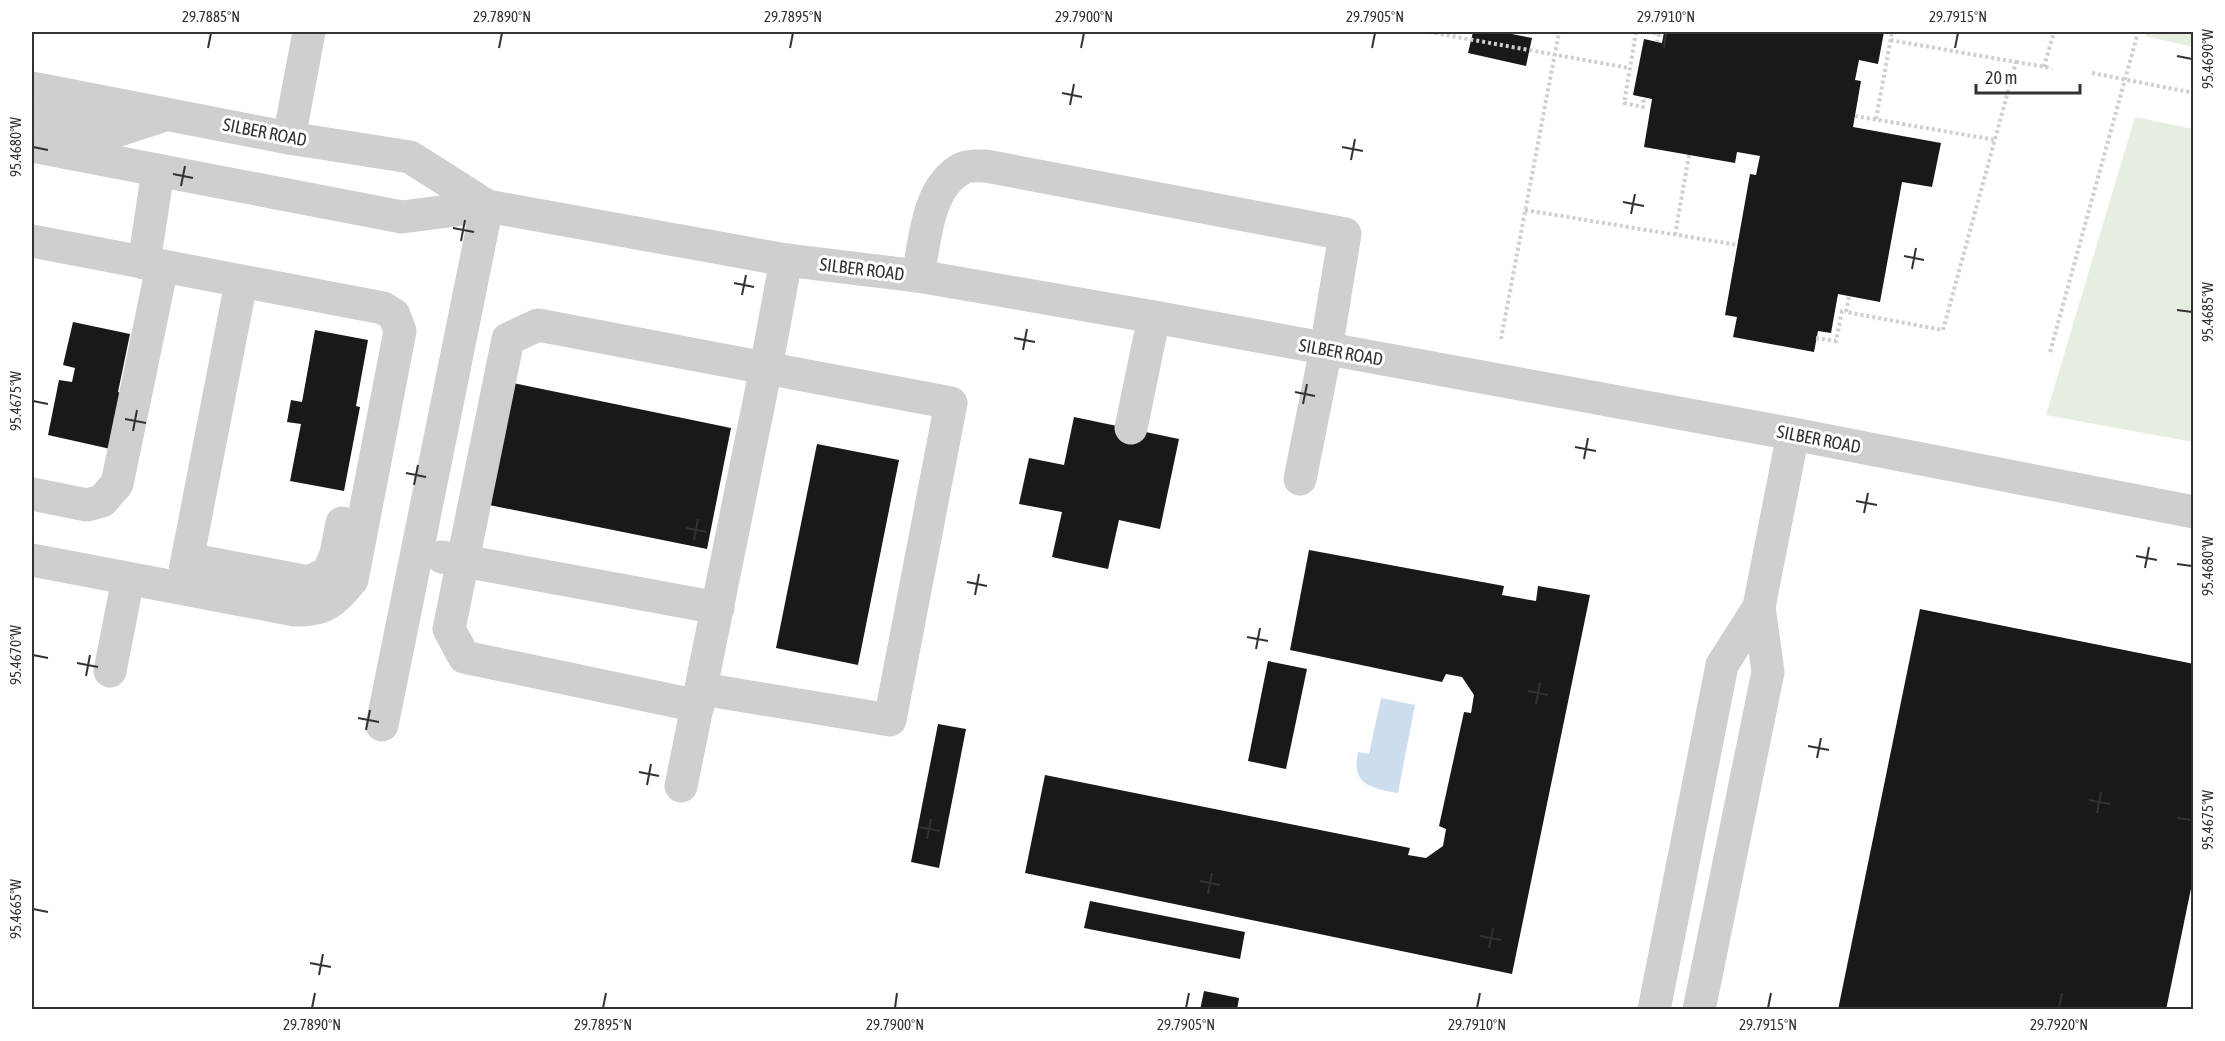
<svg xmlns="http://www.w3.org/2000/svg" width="2225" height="1041" viewBox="0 0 2225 1041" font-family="'Asap Condensed',sans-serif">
  <rect width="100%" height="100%" fill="#fff"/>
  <g fill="#e6eee0">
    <path d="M2146,32H2193V47L2145,36Z"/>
    <path d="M2135,117L2193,129V442L2046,415Z"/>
  </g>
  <path fill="#cddded" d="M1381,698L1415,705L1398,793C1371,788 1351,785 1358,752L1369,754Z"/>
  <g fill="#191919">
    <path d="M1473,32H1501L1532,38L1526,66L1468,53Z"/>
    <path d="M1664,32H1884L1878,64L1859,60L1855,80L1861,81L1853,127L1941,143L1932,187L1902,182L1880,302L1838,294L1831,333L1818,331L1814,352L1733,337L1737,317L1725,315L1750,174L1756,175L1760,156L1737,152L1735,163L1644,147L1652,99L1633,95L1644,39L1662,43Z"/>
    <path d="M73,322L130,334L118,392L127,395L115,450L48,435L59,380L72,382L75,368L63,365Z"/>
    <path d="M315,330L368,340L356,406L360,407L344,491L290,481L301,424L287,422L291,400L302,402Z"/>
    <path d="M513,383L731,428L707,549L489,505Z"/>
    <path d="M1074,417L1179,439L1160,529L1119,520L1108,569L1052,557L1062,512L1019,504L1029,458L1064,465Z"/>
    <path d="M817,444L899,460L858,665L776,648Z"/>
    <path d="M1309,550L1504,586L1502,595L1536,601L1538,586L1590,595L1512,974L1025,873L1045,775L1410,848L1408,855L1426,858L1443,846L1446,829L1439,826L1464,712L1471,713L1474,695L1462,677L1446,674L1442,682L1290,650Z"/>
    <path d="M1920,609L2194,664V874L2166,1010H1838Z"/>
    <path d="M1268,661L1307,669L1286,769L1248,761Z"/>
    <path d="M938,724L966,729L939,868L911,862Z"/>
    <path d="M1090,901L1245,932L1240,959L1084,928Z"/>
    <path d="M1204,991L1239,998L1237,1010H1200Z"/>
  </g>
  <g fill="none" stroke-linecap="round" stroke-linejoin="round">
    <g stroke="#cfcfcf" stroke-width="4" stroke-dasharray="3 3" stroke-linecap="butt">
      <path d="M1429,32L1629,68"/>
      <path d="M1636,32L1624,103L1643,107L1644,97"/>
      <path d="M1647,32L1659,34L1657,42"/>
      <path d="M2016,62L2052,68"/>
      <path d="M2044,67L2054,32"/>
      <path d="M2092,73L2194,93"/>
      <path d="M1855,116L1996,140"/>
      <path d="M1876,119L1892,32"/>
      <path d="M1525,210L1738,245"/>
      <path d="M1675,235L1689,155"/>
      <path d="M1849,297L1846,312L1943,330L2016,62L1890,40"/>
      <path d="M1816,338L1836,341L1842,311L1846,312"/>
      <path d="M1501,339L1559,32"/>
      <path d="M2050,352L2138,32"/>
    </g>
    <g stroke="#cfcfcf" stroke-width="33">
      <path d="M32,88L289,138L410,157L487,206"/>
      <path d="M32,117L119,130L165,115"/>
      <path d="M289,138L309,32"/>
      <path d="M32,146L402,217L487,206L786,260L918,276L1154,317L1793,434L2194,512"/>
      <path d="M32,241L383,308L394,315L400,331L352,580C333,602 325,611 295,610L32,560"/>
      <path d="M144,263L158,171"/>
      <path d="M918,276C925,241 927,186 963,168C969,165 979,166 986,166L1345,234L1326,349L1300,479"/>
      <path d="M1131,428L1154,317"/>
      <path d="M32,494L87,505L102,501L117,484L162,267"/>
      <path d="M442,557L718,608"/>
      <path d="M188,559L309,582L328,573L336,554L342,523"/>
      <path d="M183,581L241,283"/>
      <path d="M110,671L128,579"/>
      <path d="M698,706L464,657L449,629L508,339L538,325L951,403L890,720L702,689"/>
      <path d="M382,725L487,206"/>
      <path d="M681,786L766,368L786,260"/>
      <path d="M1654,1010L1722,665L1759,607"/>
      <path d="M1699,1010L1768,672L1759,607L1793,434"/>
    </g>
  </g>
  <path fill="none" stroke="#323232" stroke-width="2" d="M208,48L211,33M499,48L502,33M790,48L793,33M1081,48L1084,33M1372,48L1375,33M1664,48L1666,33M1955,48L1958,33M2177,56L2192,59M1062,93L1082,97M1070,105L1074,84M33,147L48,150M1342,147L1363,151M1351,160L1355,139M173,174L193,178M181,186L185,166M1623,202L1644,206M1631,214L1635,194M453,228L474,232M461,241L465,220M1904,256L1924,260M1912,269L1916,248M734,283L754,287M742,295L746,275M2177,310L2192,312M1014,338L1035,342M1023,350L1027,329M1295,392L1315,396M33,401L48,404M1303,404L1307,384M125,419L146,423M133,431L137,410M1575,447L1596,451M1584,459L1588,438M406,473L426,477M414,485L418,465M1856,501L1877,505M1864,513L1868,493M686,528L707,532M694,540L698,519M2136,556L2157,560M2177,564L2192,566M2145,568L2149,547M967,582L987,586M975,595L979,574M1247,637L1268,641M1256,649L1260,628M33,655L48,658M77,663L98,667M86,676L90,655M1528,691L1548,695M1536,704L1540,683M358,718L379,722M366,730L370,710M1808,746L1829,750M1817,758L1821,738M639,772L659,776M647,785L651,764M2089,800L2110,804M2097,813L2101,792M2177,818L2192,820M919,827L940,831M927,839L931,819M1200,881L1220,885M1208,894L1212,873M33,909L48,912M1480,936L1501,940M1489,948L1493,928M310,963L331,967M319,975L323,954M312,1008L315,993M603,1008L606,993M895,1008L897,993M1186,1008L1189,993M1477,1008L1480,993M1768,1008L1771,993M2059,1008L2062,993"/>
  <g text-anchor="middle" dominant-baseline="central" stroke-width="6" stroke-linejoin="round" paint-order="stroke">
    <g font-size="18" fill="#323232" stroke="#fff">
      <text transform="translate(265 132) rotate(11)">SILBER ROAD</text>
      <text transform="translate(862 269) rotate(7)">SILBER ROAD</text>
      <text transform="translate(1341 352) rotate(10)">SILBER ROAD</text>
      <text transform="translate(1819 439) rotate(11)">SILBER ROAD</text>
    </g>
  </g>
  <rect width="2225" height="1041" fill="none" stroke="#ffffff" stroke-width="66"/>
  <path d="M1976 84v9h104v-9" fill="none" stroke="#323232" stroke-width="3"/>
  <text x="1985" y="84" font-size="18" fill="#323232" stroke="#ffffff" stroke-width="4.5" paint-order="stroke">20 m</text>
  <rect x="33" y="33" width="2159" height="975" fill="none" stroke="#323232" stroke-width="2"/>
  <g font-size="15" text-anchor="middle" fill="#323232">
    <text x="211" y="22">29.7885°N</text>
    <text x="502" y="22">29.7890°N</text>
    <text x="793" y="22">29.7895°N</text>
    <text x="1084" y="22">29.7900°N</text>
    <text x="1375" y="22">29.7905°N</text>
    <text x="1666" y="22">29.7910°N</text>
    <text x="1958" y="22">29.7915°N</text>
    <text transform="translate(2208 59) rotate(-90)" y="5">95.4690°W</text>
    <text transform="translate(16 147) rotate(-90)" y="5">95.4680°W</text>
    <text transform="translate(2208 312) rotate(-90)" y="5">95.4685°W</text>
    <text transform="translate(16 401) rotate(-90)" y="5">95.4675°W</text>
    <text transform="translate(2208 566) rotate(-90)" y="5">95.4680°W</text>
    <text transform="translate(16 655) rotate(-90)" y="5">95.4670°W</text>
    <text transform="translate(2208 820) rotate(-90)" y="5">95.4675°W</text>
    <text transform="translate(16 909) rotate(-90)" y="5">95.4665°W</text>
    <text x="312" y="1030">29.7890°N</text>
    <text x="603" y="1030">29.7895°N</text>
    <text x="895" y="1030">29.7900°N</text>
    <text x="1186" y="1030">29.7905°N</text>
    <text x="1477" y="1030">29.7910°N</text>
    <text x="1768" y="1030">29.7915°N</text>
    <text x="2059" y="1030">29.7920°N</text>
  </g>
</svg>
